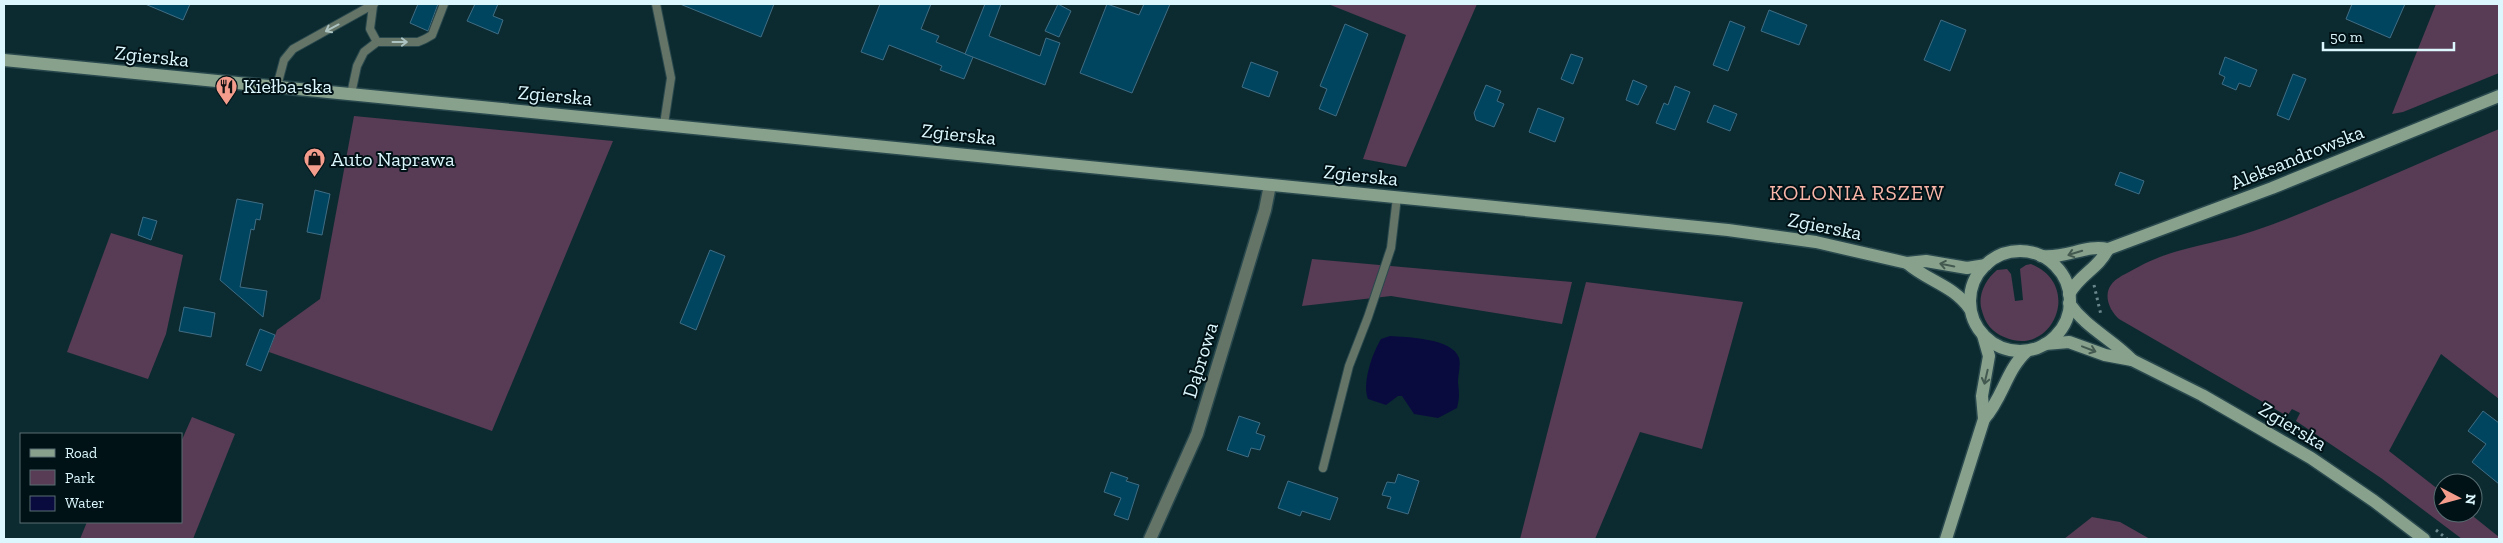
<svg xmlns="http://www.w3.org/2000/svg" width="2503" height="543" viewBox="0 0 2503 543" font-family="'Zilla Slab',serif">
  <rect width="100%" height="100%" fill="#0c2b30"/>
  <g fill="#583b54">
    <path d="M1328,4H1477L1406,167L1363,159L1406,35Z"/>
    <path d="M2436,4H2499V73L2403,112L2392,114Z"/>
    <path d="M354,116L613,141L492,431L269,352L277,330L320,299Z"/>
    <path d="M2499,129V399L2441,354L2389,451L2443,493V513H2469L2499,537V539H2462L2381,478L2296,421L2300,413L2292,409L2287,416L2119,319C2110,311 2103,296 2111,285C2115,279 2123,275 2129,272C2162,253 2182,250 2218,241C2265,230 2308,210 2353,192C2402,171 2450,150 2499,129Z"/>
    <path d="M111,233L183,255L166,334L148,379L67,352Z"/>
    <path d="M1312,259L1572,282L1562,324L1391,296L1302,306Z"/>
    <path d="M2031,264C2084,285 2052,359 2004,337C1992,332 1985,323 1982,311C1977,296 1985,280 1997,270L2007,269L2011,274L2015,301L2023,300L2020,269L2026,265Z"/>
    <path d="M1586,282L1743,302L1702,449L1640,432L1595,539H1520Z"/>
    <path d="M192,417L235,434L193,539H80L87,522H181V442Z"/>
    <path d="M2092,517L2120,522L2150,539H2064Z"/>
  </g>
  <path fill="#090b3e" d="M1390,336C1406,337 1453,338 1459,358C1461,365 1458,374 1458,382C1459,393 1460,396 1457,408L1438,418L1414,414L1402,396H1398L1386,405L1368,399C1362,383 1372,354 1381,339Z"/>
  <g fill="#00455f" stroke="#406d84">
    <path d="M145,4H190L183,20Z"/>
    <path d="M418,4H438L428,31L410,23Z"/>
    <path d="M475,4H498L493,16L503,20L498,34L467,21Z"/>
    <path d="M680,4H774L761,37Z"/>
    <path d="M880,4H931L921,29L939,36L936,42L973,57L964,79L940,70L942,66L889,45L883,60L861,52Z"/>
    <path d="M985,4H1001L989,36L1040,56L1046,38L1060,43L1045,85L965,54Z"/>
    <path d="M1058,4L1071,11L1059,37L1045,31Z"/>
    <path d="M1107,4L1139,15L1144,4H1170L1132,93L1080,73Z"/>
    <path d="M2352,4H2405L2390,38L2346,19Z"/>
    <path d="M1769,10L1807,25L1799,45L1761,31Z"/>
    <path d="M1941,20L1966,30L1950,71L1924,60Z"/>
    <path d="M1730,21L1745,27L1728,71L1713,65Z"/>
    <path d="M1345,24L1368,34L1336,116L1319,109L1327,89L1320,86Z"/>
    <path d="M1571,54L1583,58L1573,84L1561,79Z"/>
    <path d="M2225,57L2257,70L2250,87L2239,83L2236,90L2222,84L2225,77L2219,74Z"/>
    <path d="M1251,62L1278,72L1269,97L1242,87Z"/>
    <path d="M2293,74L2306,79L2289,120L2277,115Z"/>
    <path d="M1633,80L1647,86L1638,105L1626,100Z"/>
    <path d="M1486,85L1501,91L1497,101L1504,104L1494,127L1476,120L1474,113Z"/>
    <path d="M1675,86L1690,92L1675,130L1656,123L1664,103L1668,105Z"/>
    <path d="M1714,105L1737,114L1730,131L1707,122Z"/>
    <path d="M1538,108L1564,118L1555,142L1529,132Z"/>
    <path d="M2120,172L2144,181L2139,194L2115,185Z"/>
    <path d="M315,190L330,194L322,235L307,232Z"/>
    <path d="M237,199L263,204L260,220L256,219L254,230L251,229L240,287L267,291L263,317L220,280Z"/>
    <path d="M143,217L157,221L151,240L138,235Z"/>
    <path d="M710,250L725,256L696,330L680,323Z"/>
    <path d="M184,307L215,313L211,337L179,331Z"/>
    <path d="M260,329L275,335L261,371L246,365Z"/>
    <path d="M2483,411L2499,423V484L2472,462L2486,444L2468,431Z"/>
    <path d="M1239,416L1260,423L1256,433L1265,436L1260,450L1251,448L1248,457L1227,450Z"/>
    <path d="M1111,472L1128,478L1126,481L1139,485L1128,520L1114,515L1121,498L1104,492Z"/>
    <path d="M1398,474L1419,481L1408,514L1387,508L1391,497L1382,495L1387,482L1395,483Z"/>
    <path d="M1288,481L1338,498L1330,520L1302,511L1300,516L1278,508Z"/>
  </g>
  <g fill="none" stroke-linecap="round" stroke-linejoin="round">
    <defs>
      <g id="lane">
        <path d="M656,4L671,78L664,124"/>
        <path d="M373,6L370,29L377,42"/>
        <path d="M277,86L284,60L293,49L374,4"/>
        <path d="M351,94L357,66L364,52L377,42H418L425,39L432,35L444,4"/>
        <path d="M1323,468L1349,366L1368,317L1391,248L1397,197"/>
      </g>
      <path id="street" d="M1150,539L1197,434L1265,210L1270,185"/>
      <g id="secondary">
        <path d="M4,60L1728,230L1816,242L1907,263L1926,261L1967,268L1986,265"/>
        <circle cx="2020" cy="301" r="50"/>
        <path d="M2041,256C2067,259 2085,244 2108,249L2272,188L2499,96"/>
        <path d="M1907,263C1929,282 1953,285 1970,309"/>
        <path d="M2069,294C2080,274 2098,269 2108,249"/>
        <path d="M2069,303C2086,328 2112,339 2132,360"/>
        <path d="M2045,344L2069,342L2105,355L2132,360L2202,395L2311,458L2374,501L2424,539"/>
        <path d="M1984,419C2003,398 2006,370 2027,351"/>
        <path d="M1946,539L1984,419L1982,396L1989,356L1983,335"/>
      </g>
    </defs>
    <use href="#lane" stroke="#29484d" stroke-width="10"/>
    <use href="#street" stroke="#29484d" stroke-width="15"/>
    <use href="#secondary" stroke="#29484d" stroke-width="15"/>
    <g stroke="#6a878d" stroke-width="3" stroke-dasharray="2.5 4" stroke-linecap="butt">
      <path d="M2094,285L2101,315"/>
      <path d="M2436,530L2447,539"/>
    </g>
    <use href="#lane" stroke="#647467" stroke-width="8"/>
    <use href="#street" stroke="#647467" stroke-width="12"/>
    <use href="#secondary" stroke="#87a18c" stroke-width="12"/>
  </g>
  <defs><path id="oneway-shaft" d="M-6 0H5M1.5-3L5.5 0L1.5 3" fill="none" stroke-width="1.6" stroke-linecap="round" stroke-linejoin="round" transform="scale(1.25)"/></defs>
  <g stroke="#acc3c2">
    <use href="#oneway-shaft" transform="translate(332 28) rotate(152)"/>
    <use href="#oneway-shaft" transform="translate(400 42)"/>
  </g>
  <g stroke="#445a51">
    <use href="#oneway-shaft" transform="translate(2075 253) rotate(163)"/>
    <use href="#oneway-shaft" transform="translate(1947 265) rotate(-169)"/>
    <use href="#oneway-shaft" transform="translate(2089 349) rotate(21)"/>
    <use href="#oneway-shaft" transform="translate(1986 377) rotate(103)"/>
  </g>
  <defs>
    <symbol id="restaurant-pin" viewBox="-11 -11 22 30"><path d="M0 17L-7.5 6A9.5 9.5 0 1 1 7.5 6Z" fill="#f49d8d" stroke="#001216"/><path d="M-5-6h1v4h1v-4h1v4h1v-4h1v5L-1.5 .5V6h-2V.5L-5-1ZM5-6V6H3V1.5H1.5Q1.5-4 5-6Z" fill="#111"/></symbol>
    <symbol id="shop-pin" viewBox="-11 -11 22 30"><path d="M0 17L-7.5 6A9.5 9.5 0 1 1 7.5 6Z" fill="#f49d8d" stroke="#001216"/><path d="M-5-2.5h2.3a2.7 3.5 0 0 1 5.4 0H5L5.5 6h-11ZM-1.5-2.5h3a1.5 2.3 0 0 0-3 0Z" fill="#111"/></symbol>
  </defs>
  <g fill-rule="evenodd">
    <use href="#restaurant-pin" x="214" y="74" width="25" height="34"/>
    <use href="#shop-pin" x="302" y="146" width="25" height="34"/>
  </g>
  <g text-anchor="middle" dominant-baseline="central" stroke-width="4" stroke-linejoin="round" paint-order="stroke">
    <g font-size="20" fill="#dcf8fe" stroke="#001216">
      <text transform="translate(152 56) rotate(6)">Zgierska</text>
      <text transform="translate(555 95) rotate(5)">Zgierska</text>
      <text transform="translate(959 134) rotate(6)">Zgierska</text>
      <text transform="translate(2297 157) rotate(-22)">Aleksandrowska</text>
      <text transform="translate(1361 175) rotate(6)">Zgierska</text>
      <text transform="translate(1825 226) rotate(11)">Zgierska</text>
      <text transform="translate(1200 360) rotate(-73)">Dąbrowa</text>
      <text transform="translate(2293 426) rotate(31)">Zgierska</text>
    </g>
    <g font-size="20" fill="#dcf8fe" stroke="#001216" text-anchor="start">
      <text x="243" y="86">Kiełba-ska</text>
      <text x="331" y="159">Auto Naprawa</text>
    </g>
    <g font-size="21" letter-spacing="1" fill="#f9b6a9" stroke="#001216">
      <text x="1857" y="192">KOLONIA RSZEW</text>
    </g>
  </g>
  <rect width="2503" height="543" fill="none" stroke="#dcf8fe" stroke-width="10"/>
  <rect x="20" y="433" width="162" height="90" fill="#001216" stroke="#586e73"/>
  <rect x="30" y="449" width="25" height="8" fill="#87a18c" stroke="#586e73"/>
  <text x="65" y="458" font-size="15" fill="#dcf8fe">Road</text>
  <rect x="30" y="470" width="25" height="15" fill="#583b54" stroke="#586e73"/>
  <text x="65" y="483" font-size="15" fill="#dcf8fe">Park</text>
  <rect x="30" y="496" width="25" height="15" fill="#090b3e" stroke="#586e73"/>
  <text x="65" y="508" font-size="15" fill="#dcf8fe">Water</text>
  <g transform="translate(2458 498) rotate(96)"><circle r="24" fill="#001216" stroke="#586e73"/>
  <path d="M0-4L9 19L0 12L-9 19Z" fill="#f49d8d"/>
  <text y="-8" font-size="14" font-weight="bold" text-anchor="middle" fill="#dcf8fe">N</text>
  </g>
  <path d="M2323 42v8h131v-8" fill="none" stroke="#dcf8fe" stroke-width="2.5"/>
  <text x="2330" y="42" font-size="15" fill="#dcf8fe" stroke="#001216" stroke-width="4" paint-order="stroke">50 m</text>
</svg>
